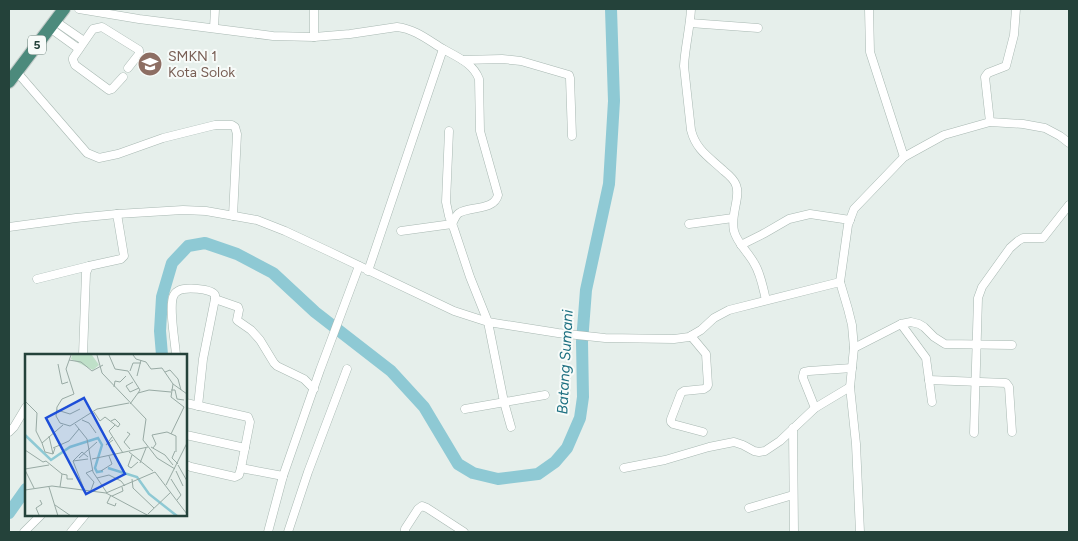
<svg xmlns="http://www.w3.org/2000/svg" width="1078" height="541" viewBox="0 0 1078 541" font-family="Figtree,sans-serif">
  <rect width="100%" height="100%" fill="#e6efeb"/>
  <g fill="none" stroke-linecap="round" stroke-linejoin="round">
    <g stroke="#8ec9d4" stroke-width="12">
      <path d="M162,355L160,331L162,297L172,263L188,246L205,243L237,254L273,273L315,312L391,371L424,407L458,464L473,473L498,479L538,474L555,462L567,448L580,418L583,397L582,342L586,290L609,184L614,101L611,9"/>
      <path d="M9,513L26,489"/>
    </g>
    <defs>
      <g id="minor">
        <path d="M79,9L139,19L273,36L314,37L350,34L397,27C415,29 428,40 443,49C457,57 473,63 479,79L480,131L498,195C494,211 470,206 459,213C456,215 454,220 452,224L401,231"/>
        <path d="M314,9V37"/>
        <path d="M691,9C690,28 685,47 684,66L691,130C696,150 709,157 724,171C729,175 734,179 736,185C741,197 730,215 734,231C737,243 748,252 754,263C761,274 763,288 766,300"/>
        <path d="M869,9L870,52L904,157"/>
        <path d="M55,21L84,41"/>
        <path d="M690,23L758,28"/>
        <path d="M50,28L79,49"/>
        <path d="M214,28L215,9"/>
        <path d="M463,60L502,59L521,61L569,75L570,78L572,136"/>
        <path d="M16,71L87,153L99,158L118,154L163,138L215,125H232L235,127L237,134L233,216"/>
        <path d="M123,77L112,89L109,90L75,65L73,60V58L93,29L102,27L139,50V54L128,68"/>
        <path d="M990,122L985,77L988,73L1006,66L1014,35L1016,9"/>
        <path d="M449,131L446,202L449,216L454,229L470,277L488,322L504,402L511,427"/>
        <path d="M689,224L733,218"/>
        <path d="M9,227L76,218L117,214L183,210L206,211L257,220L285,231L328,251L454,311L488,322L558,333L605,338L674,339L689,337L701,330L714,318L729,310L840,282"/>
        <path d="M741,245L763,234L789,219L810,214L850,220"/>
        <path d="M368,271L443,49"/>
        <path d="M37,279L89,266"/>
        <path d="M215,299L238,307L239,310L237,320L238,321L251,330L260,340L274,363L277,366L304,379L314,389"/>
        <path d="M901,324L926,358L932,402"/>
        <path d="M691,336L706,354L708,385L707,387L704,389L684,391L681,393L671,419V422L673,424L703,432"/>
        <path d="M854,348L901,324L911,322L919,324L924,327L934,337L945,344L1012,345"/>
        <path d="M83,355L86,273L89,266L121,259L124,256L117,214"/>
        <path d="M176,355C175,341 169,309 173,297C174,294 176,292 178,291C184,287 212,288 215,295C215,296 215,298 215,299L203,359L198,406"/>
        <path d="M929,380L1006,383L1009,387L1012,432"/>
        <path d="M186,403L248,417L250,422L241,468"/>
        <path d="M815,408L803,378V376L804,372L809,371L852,368"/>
        <path d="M465,409L545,395"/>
        <path d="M793,428L794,532"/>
        <path d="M9,432L14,427L26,407"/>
        <path d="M974,433L978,298L982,287L1010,248L1018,241L1023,238H1043L1069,205"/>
        <path d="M186,435L245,448"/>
        <path d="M186,465L191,467L235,477L239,475L241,468L283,476"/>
        <path d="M624,468L665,460L709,447L734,442L743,445L754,451L759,452L765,451L780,441L815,408L850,387"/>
        <path d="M749,508L793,495"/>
        <path d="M24,532L41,515"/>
        <path d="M71,532L85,515"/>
        <path d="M268,532L283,476L320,370L359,266"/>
        <path d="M288,532L308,472L347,369"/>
        <path d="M405,532V529L418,509L422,506L427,508L464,532"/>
        <path d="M860,532L856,444L850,387L854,348L852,325L848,309L840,282L848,225L854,209L904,157L944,135L990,122L1023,124L1045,128L1060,136L1069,143"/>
      </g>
      <path id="trunk" d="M9,82L64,9"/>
    </defs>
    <use href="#minor" stroke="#a8b8b2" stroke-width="9"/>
    <use href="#trunk" stroke="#c2cac8" stroke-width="14"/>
    <use href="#minor" stroke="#fff" stroke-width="8"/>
    <use href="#trunk" stroke="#4c8a7c" stroke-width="12"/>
  </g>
  <defs>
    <symbol id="school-disc" viewBox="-11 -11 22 22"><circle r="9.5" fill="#8d6e63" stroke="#f7fbf9"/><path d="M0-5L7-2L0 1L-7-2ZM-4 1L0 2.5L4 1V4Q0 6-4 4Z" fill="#fff"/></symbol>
  </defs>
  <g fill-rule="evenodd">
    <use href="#school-disc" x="136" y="50" width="28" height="28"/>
  </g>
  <g text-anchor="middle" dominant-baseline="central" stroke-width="4" stroke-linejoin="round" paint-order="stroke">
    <rect fill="#f7fbf9" stroke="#637a73" stroke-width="1" x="28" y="35.5" width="18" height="19" rx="4"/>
    <g font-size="12" font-weight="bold" fill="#24423a">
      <text x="37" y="45">5</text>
    </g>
    <g font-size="14" fill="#785e54" stroke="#f7fbf9" text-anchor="start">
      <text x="168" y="56">SMKN 1<tspan x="168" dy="16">Kota Solok</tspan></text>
    </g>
    <g font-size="15" font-style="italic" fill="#1c6f80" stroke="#f7fbf9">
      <text transform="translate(565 362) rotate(-87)">Batang Sumani</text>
    </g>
  </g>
  <g transform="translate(25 354)">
    <rect width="162" height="162" fill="#e6efeb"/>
    <path d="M47,1H67L74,11L68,16L46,5Z" fill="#bfe0c8"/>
    <path fill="none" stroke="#8ec9d4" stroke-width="2.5" d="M0,81L26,106L45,93L73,84L77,91L70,114L72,118L78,117M83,114L112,123L124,140L152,162"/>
    <path fill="none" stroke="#98aaa4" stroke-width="1" d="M46,1L41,15L49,40L37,45L32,53L31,62L35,69L45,72L72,55L104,49M72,1L77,19L121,65L118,86L132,104L150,115M84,1L90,15L103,17L115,36L113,39M108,1L111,5L121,8L126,15L137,14L148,30L162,40M44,6L56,8L67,17L78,11M33,10L37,30L43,28M105,17L108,9H116M140,18L145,16L153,25L156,36M112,22L116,6M108,28L101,32L105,38L114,34M89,33L90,27L95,28L101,22M146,36H150L152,45L159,46M0,47L12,59L11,77L17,89L38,71M105,50L113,39L124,36L146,38M32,56L45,60L55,55M69,58L75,67L80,63L93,73L95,70L90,65L86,67M57,66L64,69L71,79M50,70L62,85L68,118L82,139M90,71L84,77L98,99M102,78L105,80L99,88L105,95M146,80L159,53L146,43L148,30M24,82L28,100L30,94M87,83L81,91L88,86M17,89L20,98L28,100M126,93L140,101L148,111M28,94L44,87L54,75M128,94L131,90L127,81L142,78L151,82V98M0,96L18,108L21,107L37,120M150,97L147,104L153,110M104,98L128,117M107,101L103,112L106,114L113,108M54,104L72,88M67,105L123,93M48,107L59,135M48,107L57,98L63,103M48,107L63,105M115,109L121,94M153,111L162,127M0,115L24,111M0,116L9,134M76,117L87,110L84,102M151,117L158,132M72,124L84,121L96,127L100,132M107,125L108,134L129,154M146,125L156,141L152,146M141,131L162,89M24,133L33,162M35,133L37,120L42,121V125H48M0,136L27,132L81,139L124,162M66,136L69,128L61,119L68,116M81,139L130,118L162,160M86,141L82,149L90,152L91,149M87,142L98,137L97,133M30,151L46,162M123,160L146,138M14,161L11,154L17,150L15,146"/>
    <path fill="#1d4ed8" fill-opacity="0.15" stroke="#1d4ed8" stroke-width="2.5" d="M59,44L100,120L61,140L21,64Z"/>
    <rect width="162" height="162" fill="none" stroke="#24423a" stroke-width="2.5"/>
  </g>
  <rect width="1078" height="541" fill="none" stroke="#24423a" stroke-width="20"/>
</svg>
